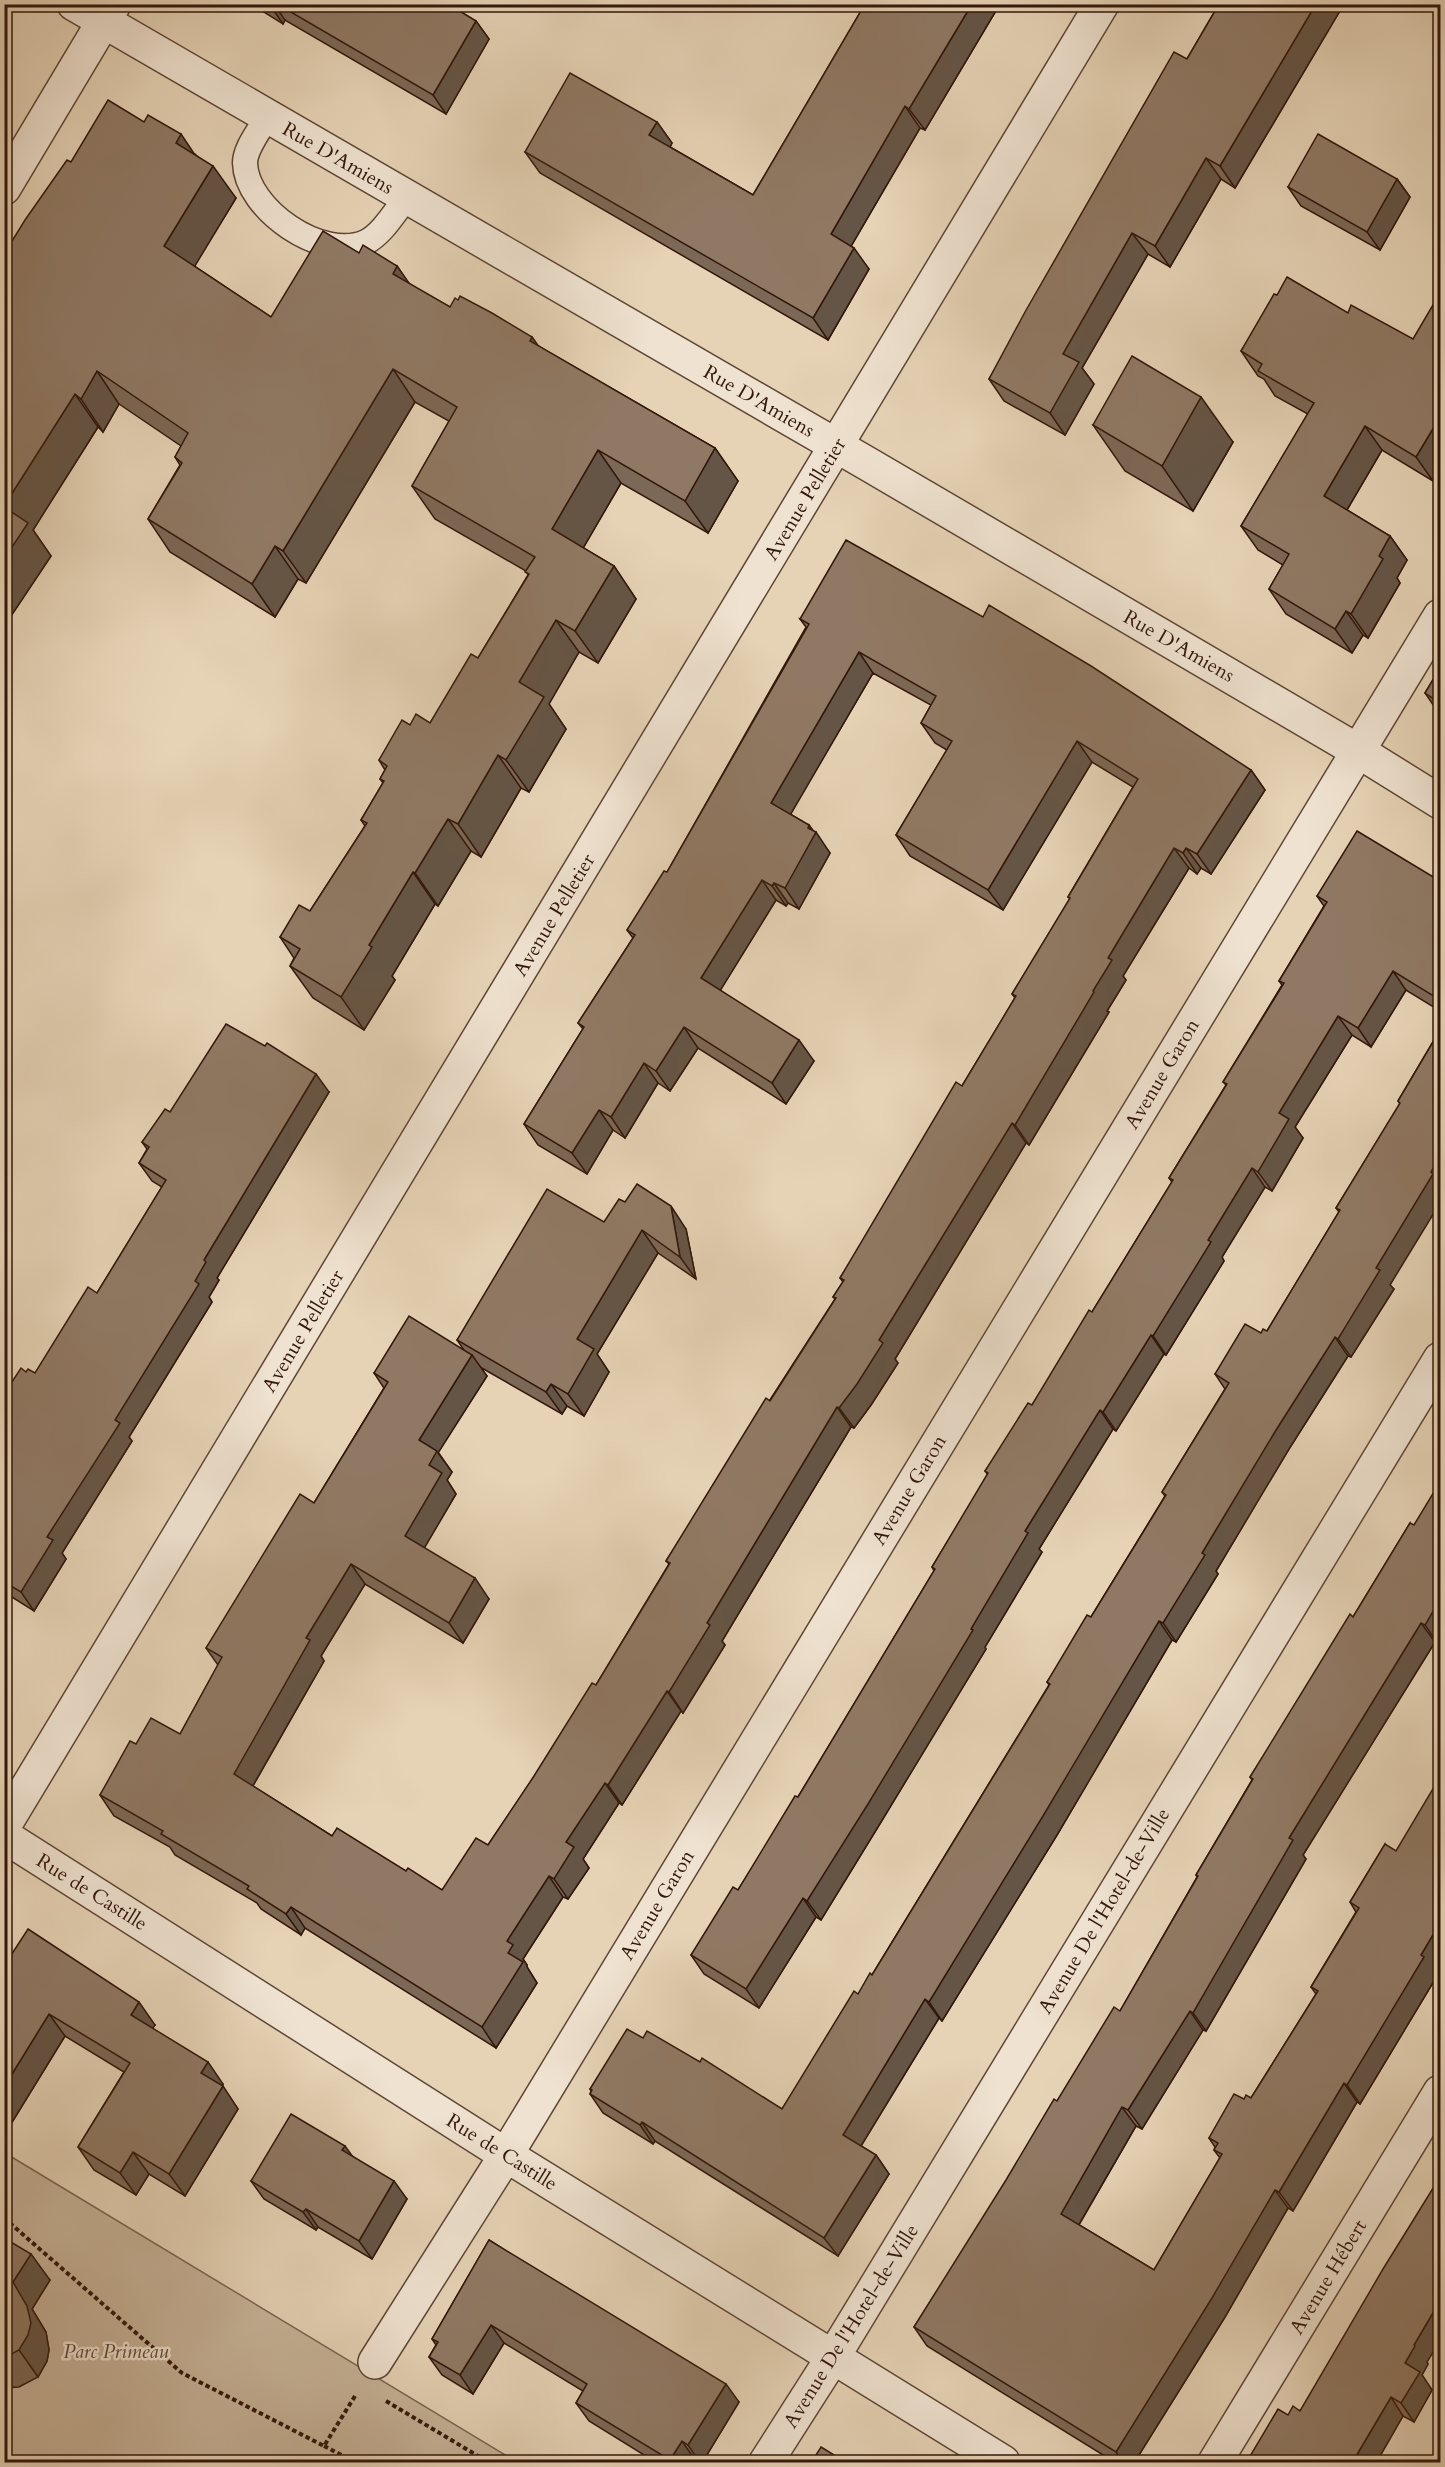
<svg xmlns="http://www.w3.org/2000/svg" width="1445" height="2467" viewBox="0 0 1445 2467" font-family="Cardo,serif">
  <rect width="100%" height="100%" fill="#e6d3b6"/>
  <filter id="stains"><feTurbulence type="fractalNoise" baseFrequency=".00333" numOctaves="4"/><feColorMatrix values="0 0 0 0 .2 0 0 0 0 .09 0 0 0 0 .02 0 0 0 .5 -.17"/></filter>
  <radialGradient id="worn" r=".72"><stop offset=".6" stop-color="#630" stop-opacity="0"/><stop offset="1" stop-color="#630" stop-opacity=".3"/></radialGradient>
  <path fill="#c7b399" stroke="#7c6552" stroke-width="1.5" d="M5,2153L517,2462H5Z"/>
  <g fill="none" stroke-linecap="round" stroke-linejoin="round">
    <defs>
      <path id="lane" d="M267,117C260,130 245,148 245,163C246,209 322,262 366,242C382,234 395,212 406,198"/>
      <g id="street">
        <path d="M74,4L868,464L1358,751L1440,802"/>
        <path d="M4,188L114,4"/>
        <path d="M4,1826L1102,4"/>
        <path d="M4,1836L506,2155L1003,2462"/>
        <path d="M375,2362L506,2155L1440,616"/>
        <path d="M766,2462L833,2357L1440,1359"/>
        <path d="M1215,2462L1440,2092"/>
      </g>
    </defs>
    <use href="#lane" stroke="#5f4636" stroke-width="27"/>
    <use href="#street" stroke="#5f4636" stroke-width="36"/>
    <g stroke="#32170b" stroke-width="4" stroke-dasharray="4.5 3" stroke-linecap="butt">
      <path d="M4,2218L182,2373L324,2446L355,2396"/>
      <path d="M386,2401L488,2462"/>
      <path d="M324,2446L355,2462"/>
    </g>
    <use href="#lane" stroke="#efe2d0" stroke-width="24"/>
    <use href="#street" stroke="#efe2d0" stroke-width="33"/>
  </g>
  <g fill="#7c6856" stroke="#32170b" stroke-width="1.5">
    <path d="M251,4H448L476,21L489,39L446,114L285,20L283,24Z"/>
    <path d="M865,4H1000L925,130L920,128L851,246L869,269L828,340L540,173L525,152L657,122L672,143L670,147L753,195Z"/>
    <path d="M1219,4H1344L1235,188L1221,179L1170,267L1148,254L1082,368L1094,384L1065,435L1004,401L989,379L1187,59Z"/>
    <path d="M195,154L236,198L194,266L271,317L359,253L397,266L409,284L450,307L532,337L538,346L715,448L738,481L708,533L621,483L583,548L614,566L636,599L598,663L579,652L549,704L566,729L529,792L521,788L481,857L471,851L438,906L435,904L392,976L395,980L364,1030L313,998L290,966L294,958L280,937L310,911L365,826L361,820L383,783L380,779L385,770L379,760L410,725L430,723L478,658L528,575L526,571L435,519L412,486L449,421L415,402L306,583L298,579L275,617L170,552L148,519L180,465L175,457L181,446L119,404L103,432L98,427L33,530L51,556L11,616L4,612V254L71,162Z"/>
    <path d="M1397,179L1410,197L1380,250L1301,206L1288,187Z"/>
    <path d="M1277,295L1348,313L1433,481L1382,450L1347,510L1390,536L1407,560L1397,578L1400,583L1368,638L1363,635L1352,653L1286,614L1269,589L1283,565L1258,550L1241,526L1308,414L1275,396L1264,379L1258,376L1241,351Z"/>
    <path d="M1093,425L1233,442L1193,511L1125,471Z"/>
    <path d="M800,619L1251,770L1265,790L1211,874L1201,868L1197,874L1189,868L1123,976L1126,980L1107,1011L1109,1012L1029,1145L1026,1143L895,1359L898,1363L871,1405L854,1428L851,1427L722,1641L725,1645L683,1713L681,1711L622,1805L619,1803L583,1859L589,1868L568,1899L563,1897L523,1959L527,1965V1967L537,1983L496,2048L305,1928L301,1935L261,1909L257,1903L175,1855L170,1847L114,1816L100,1795L136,1744L180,1734L218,1665L206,1648L314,1503L384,1388L374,1373L464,1350L457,1340L604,1222L625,1202L686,1229L696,1279L658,1253L597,1354L609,1372L584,1416L567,1406L562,1414L480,1367L487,1376L438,1452L452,1472L447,1480L456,1494L424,1548L489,1599L463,1643L365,1584L321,1656L324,1661L253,1786L332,1836L406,1871L442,1890L488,1845L596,1685L669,1564L666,1561L835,1299L833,1297L843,1282L840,1278L962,1086L1015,998L1012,994L1070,899L1068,897L1133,787L1092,762L1003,910L910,856L896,835L947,750L935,743L921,723L931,705L873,673L790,814L809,825L830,853L799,909L788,903L786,906L776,900L720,990L814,1061L786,1104L698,1048L670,1091L658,1083L625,1138L613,1130L587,1174L538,1145L524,1124L583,1029L578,1023L633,938L627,930L667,872L806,627Z"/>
    <path d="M1440,668V714L1438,712L1425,693Z"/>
    <path d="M1440,881V1011L1406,990L1371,1047L1352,1035L1295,1127L1303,1138L1272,1191L1265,1187L1222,1257L1224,1261L1166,1355L1164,1354L1116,1431L1113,1429L1039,1549L1042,1552L985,1647L986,1649L881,1822L821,1920L816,1917L759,2008L704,1974L691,1955L738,1890L798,1797L934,1571L932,1567L988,1475L985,1471L1032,1405L1092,1312L1172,1182L1169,1178L1226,1085L1223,1082L1282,985L1279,981L1324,906L1317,896Z"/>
    <path d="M1440,1030L1390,1285L1394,1289L1351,1357L1348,1356L1289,1449L1216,1571L1218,1574L1176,1642L1172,1640L1057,1835L942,2021L939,2018L861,2146L876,2155L889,2174L838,2256L655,2141L653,2144L603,2113L590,2094L591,2091L590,2089L643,2038L700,2062L782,2109L858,1994L872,1975L1049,1685L1047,1682L1091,1617L1165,1496L1162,1492L1225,1389L1215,1374L1261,1333L1267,1331L1339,1212L1336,1208L1400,1104L1398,1101Z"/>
    <path d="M329,1092L217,1278L219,1280L209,1297L212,1302L129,1437L132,1441L62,1553L66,1559L34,1611L4,1592V1394L26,1372L35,1373L97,1293L162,1187L152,1181L139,1163L147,1149L142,1142L170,1112Z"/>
    <path d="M1410,1523L1438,1644L1435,1642L1303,1855L1306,1859L1206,2031L1203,2030L1142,2129L1136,2126L1079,2225L1154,2270L1220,2158L1214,2150L1215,2147L1209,2138L1244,2099L1251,2098L1316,1994L1311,1987L1356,1912L1350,1902L1385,1844L1435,1973L1437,1976L1360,2104L1357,2102L1293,2211L1288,2208L1225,2317L1134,2463H1116L927,2346L914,2327L1057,2101L1120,2011L1197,1877L1196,1875L1252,1780L1250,1777L1353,1617Z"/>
    <path d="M4,1966L155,2025L152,2028L223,2084L222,2086L238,2109L185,2196L149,2174L136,2195L94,2170L78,2147L124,2072L65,2036L6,2132L4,2131Z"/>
    <path d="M352,2156L407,2199L372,2259L318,2227L316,2230L264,2199L251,2181Z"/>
    <path d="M4,2238L50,2280L32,2309L46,2332L49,2350L47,2361L38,2377L19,2387L4,2388Z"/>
    <path d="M489,2240L739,2402L702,2463H699L695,2460L693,2463H657L589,2421L576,2403L583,2391L504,2343L473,2394L442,2375L429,2357L436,2345L432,2339Z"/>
    <path d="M1427,2362L1428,2364L1422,2375L1432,2390L1414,2422L1403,2416L1376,2463H1246L1288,2415Z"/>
  </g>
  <g fill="#655546" stroke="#32170b" stroke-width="1.5">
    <path d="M271,4H274L285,20L283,24L270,5Z"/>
    <path d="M972,4H1000L925,130L909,109Z"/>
    <path d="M1316,4H1344L1235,188L1220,166Z"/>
    <path d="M476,21L489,39L446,114L433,95Z"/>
    <path d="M905,106L920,128L846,255L831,234Z"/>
    <path d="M657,122L672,143L665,157L649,135Z"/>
    <path d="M181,134L203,167L176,143Z"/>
    <path d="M1206,158L1221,179L1170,267L1155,246Z"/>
    <path d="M213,166L236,198L187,279L164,246Z"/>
    <path d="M1397,179L1410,197L1380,250L1367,232Z"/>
    <path d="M1132,233L1148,254L1082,368L1094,384L1065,435L1050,413L1063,354Z"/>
    <path d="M854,248L869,269L828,340L813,318Z"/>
    <path d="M397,266L420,299L393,274Z"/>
    <path d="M532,337L555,370L530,341Z"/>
    <path d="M393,369L415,402L306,583L283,551Z"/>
    <path d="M97,371L119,404L103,432L81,399Z"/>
    <path d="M75,394L98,427L33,530L51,556L11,616L4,607V506Z"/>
    <path d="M1201,397L1233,442L1193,511L1162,466Z"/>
    <path d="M1440,417V469L1433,481L1416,457Z"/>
    <path d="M1365,426L1382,450L1341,520L1324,496Z"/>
    <path d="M715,448L738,481L708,533L685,501Z"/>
    <path d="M598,450L621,483L575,562L552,529Z"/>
    <path d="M1390,536L1407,560L1397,578L1400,583L1368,638L1351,614L1379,556Z"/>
    <path d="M275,546L298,579L275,617L252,584Z"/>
    <path d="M614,566L636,599L598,663L575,631Z"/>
    <path d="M1346,611L1363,635L1352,653L1335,629Z"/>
    <path d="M556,620L579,652L549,704L566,729L529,792L506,760L519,682Z"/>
    <path d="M859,652L873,673L785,824L771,803Z"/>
    <path d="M1077,741L1092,762L1003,910L988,890Z"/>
    <path d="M498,755L521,788L481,857L458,824Z"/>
    <path d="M1251,770L1265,790L1211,874L1197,854Z"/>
    <path d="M448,819L471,851L438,906L415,873Z"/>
    <path d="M809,825L815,834L816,832L830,853L799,909L785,888Z"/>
    <path d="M1174,848L1189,868L1123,976L1126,980L1107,1011L1109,1012L1029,1145L1015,1125L1093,991L1108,958Z"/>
    <path d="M1186,848L1201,868L1197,874L1183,853Z"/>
    <path d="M413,872L435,904L392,976L395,980L364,1030L341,997L369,945Z"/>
    <path d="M762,880L776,900L715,999L701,978Z"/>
    <path d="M774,883L788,903L786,906L772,886Z"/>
    <path d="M1393,971L1406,990L1371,1047L1358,1028Z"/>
    <path d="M1338,1016L1352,1035L1295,1127L1303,1138L1272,1191L1258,1172L1279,1113Z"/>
    <path d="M684,1027L698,1048L670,1091L656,1071Z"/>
    <path d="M799,1040L814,1061L786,1104L772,1083Z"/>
    <path d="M644,1063L658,1083L625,1138L611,1117Z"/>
    <path d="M316,1074L329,1092L217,1278L219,1280L209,1297L212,1302L129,1437L132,1441L62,1553L66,1559L34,1611L21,1592L47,1537L115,1420L195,1281L204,1260Z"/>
    <path d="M599,1110L613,1130L587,1174L572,1153Z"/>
    <path d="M1012,1123L1026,1143L895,1359L898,1363L871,1405L854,1428L839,1408L879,1340Z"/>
    <path d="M1440,1155V1203L1390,1285L1394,1289L1351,1357L1338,1339L1376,1268Z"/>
    <path d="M1252,1168L1265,1187L1222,1257L1224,1261L1166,1355L1153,1336L1208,1240Z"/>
    <path d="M671,1206L686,1229L696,1279L680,1257Z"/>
    <path d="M642,1230L658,1253L597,1354L609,1372L584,1416L568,1394L577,1339Z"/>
    <path d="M1151,1335L1164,1354L1116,1431L1103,1412Z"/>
    <path d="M1335,1337L1348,1356L1289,1449L1216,1571L1218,1574L1176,1642L1163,1623L1202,1553L1276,1430Z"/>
    <path d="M472,1355L487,1376L438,1453L452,1472L447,1480L456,1494L419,1557L405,1536L429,1465L419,1440Z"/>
    <path d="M551,1384L567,1406L562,1414L546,1392Z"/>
    <path d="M837,1407L851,1427L722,1641L725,1645L683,1713L669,1692L707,1623Z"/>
    <path d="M1100,1410L1113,1429L1039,1549L1042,1552L985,1647L986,1649L881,1822L821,1920L807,1901L971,1629L1025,1531Z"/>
    <path d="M351,1564L365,1584L321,1656L324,1661L248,1794L234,1774L306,1638Z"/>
    <path d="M475,1578L489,1599L463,1643L449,1623Z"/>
    <path d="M1440,1599V1639L1438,1644L1425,1625Z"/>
    <path d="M1159,1621L1172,1640L1057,1835L942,2021L929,2002Z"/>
    <path d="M1421,1623L1435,1642L1303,1855L1306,1859L1206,2031L1193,2013L1289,1838Z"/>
    <path d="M667,1691L681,1711L622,1805L608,1785Z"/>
    <path d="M605,1783L619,1803L583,1859L589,1868L568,1899L554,1879L566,1842Z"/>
    <path d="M549,1876L563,1897L523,1959L527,1965V1967L537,1983L496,2048L482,2027L508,1953L507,1941Z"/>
    <path d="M803,1898L816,1917L759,2008L746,1989Z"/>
    <path d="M291,1907L305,1928L301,1935L286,1914Z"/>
    <path d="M1440,1923V1963L1435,1973L1437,1976L1360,2104L1347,2085L1421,1955Z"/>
    <path d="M925,1999L939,2018L856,2154L843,2135Z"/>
    <path d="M139,2002L155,2025L146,2037L131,2015Z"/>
    <path d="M1190,2011L1203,2030L1142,2129L1128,2110Z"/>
    <path d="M49,2014L65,2036L6,2132L4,2129V2087Z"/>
    <path d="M208,2062L223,2084L217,2095L201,2073Z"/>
    <path d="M1344,2083L1357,2102L1293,2211L1279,2192Z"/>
    <path d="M223,2086L238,2109L185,2196L169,2174Z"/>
    <path d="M1122,2107L1136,2126L1074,2233L1061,2214Z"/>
    <path d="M642,2122L655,2141L653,2144L640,2125Z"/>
    <path d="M345,2146L358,2164L342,2150Z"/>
    <path d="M133,2152L149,2174L136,2195L120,2173Z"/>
    <path d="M876,2155L889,2174L838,2256L824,2238Z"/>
    <path d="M394,2181L407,2199L372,2259L359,2241Z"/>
    <path d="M1275,2190L1288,2208L1225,2317L1134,2463H1123L1116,2452Z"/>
    <path d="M306,2209L318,2227L316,2230L303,2212Z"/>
    <path d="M31,2254L50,2280L32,2309L46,2332L49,2350L47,2361L38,2377L19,2350L13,2282Z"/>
    <path d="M1440,2301V2341L1427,2362L1428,2364L1422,2375L1432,2390L1414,2422L1401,2403L1405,2363L1414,2345Z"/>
    <path d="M491,2325L504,2343L473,2394L460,2375Z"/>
    <path d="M726,2384L739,2402L702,2463H700L688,2445Z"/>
    <path d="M1391,2397L1403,2416L1376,2463H1352Z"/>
    <path d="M682,2441L695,2460L693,2463H672L670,2460Z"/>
  </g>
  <g fill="#907964" stroke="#32170b" stroke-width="1.5">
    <path d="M277,4H448L476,21L433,95Z"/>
    <path d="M865,4H972L909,109L905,106L831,234L854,248L813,318L525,152L570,73L657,122L649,135L753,195Z"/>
    <path d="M1219,4H1316L1220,166L1206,158L1155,246L1132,233L1063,354L1079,362L1050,413L989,379L1025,312L1174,52L1187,59Z"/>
    <path d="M108,100L144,122L148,115L181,134L176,143L213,166L164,246L271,317L323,231L359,253L363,245L397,266L393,274L450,307L455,298L458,300L460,296L492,313L532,337L530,341L715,448L685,501L598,450L552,529L614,566L575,631L556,620L519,682L544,697L506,760L498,755L458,824L448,819L415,873L413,872L369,945L372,947L341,997L290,966L300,949L280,937L299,905L310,911L367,823L361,820L384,781L380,779L387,766L379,760L402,720L410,725L416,714L430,723L471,654L478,658L529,574L525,572L535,557L412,486L457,407L393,369L283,551L275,546L252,584L148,519L182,463L175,457L188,433L97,371L81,399L75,394L4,506V254L25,220L67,160L71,162Z"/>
    <path d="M1318,134L1397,179L1367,232L1288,187Z"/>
    <path d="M1287,277L1348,313L1351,305L1413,339L1440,293V417L1416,457L1365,426L1324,496L1390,536L1379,556L1383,559L1351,614L1346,611L1335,629L1269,589L1289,554L1241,526L1314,403L1258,371L1262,364L1241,351L1274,294L1277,295Z"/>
    <path d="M1132,356L1201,397L1162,466L1093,425Z"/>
    <path d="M4,507L28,523L4,559Z"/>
    <path d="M846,540L983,617L989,605L1091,666L1251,770L1197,854L1186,848L1183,853L1174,848L1108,958L1112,960L1093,991L1094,992L1015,1125L1012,1123L879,1340L883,1343L857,1384L839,1408L837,1407L707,1623L710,1625L669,1692L667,1691L608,1785L605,1783L566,1842L574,1847L554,1879L549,1876L507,1941L513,1945L508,1953L523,1962L482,2027L291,1907L286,1914L247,1889L249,1886L161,1834L163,1831L100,1795L130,1741L136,1744L151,1718L180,1734L222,1657L206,1648L300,1494L314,1503L388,1382L374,1373L409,1316L472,1355L419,1440L437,1451L429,1465L442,1473L405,1536L475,1578L449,1623L351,1564L306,1638L310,1640L234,1774L332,1836L337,1828L406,1871L408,1868L442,1890L476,1838L488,1845L534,1776L592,1683L596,1685L670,1563L666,1561L766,1398L770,1401L836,1298L833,1297L844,1280L840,1278L956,1082L962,1086L1016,996L1012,994L1070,898L1068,897L1138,779L1077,741L988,890L896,835L952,741L921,723L936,696L859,652L771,803L809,825L808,828L816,832L785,888L774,883L772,886L762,880L701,978L799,1040L772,1083L684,1027L656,1071L644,1063L611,1117L599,1110L572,1153L524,1124L584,1027L578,1023L635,935L627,930L664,871L667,872L809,624L800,619Z"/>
    <path d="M1440,668V703L1425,693Z"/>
    <path d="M1357,831L1440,881V1000L1393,971L1358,1028L1338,1016L1279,1113L1289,1119L1258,1172L1252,1168L1208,1240L1211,1242L1153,1336L1151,1335L1103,1412L1100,1410L1025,1531L1028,1533L971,1629L973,1630L868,1804L807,1901L803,1898L746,1989L691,1955L733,1887L738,1890L795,1796L798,1797L935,1569L932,1567L988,1473L985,1471L1028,1403L1032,1405L1089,1310L1092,1312L1173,1180L1169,1178L1227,1084L1223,1082L1284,983L1279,981L1327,902L1317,896Z"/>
    <path d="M226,1024L265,1046L267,1043L316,1074L204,1260L206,1262L195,1281L199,1284L115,1420L120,1423L47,1537L53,1540L21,1592L4,1582V1443L8,1438L4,1436V1394L21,1368L26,1372L28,1369L35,1373L88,1287L97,1293L166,1180L139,1163L149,1147L142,1142L165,1109L170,1112Z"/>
    <path d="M1440,1030V1155L1431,1172L1433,1174L1376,1268L1380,1270L1338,1339L1335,1337L1276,1430L1202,1553L1205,1555L1163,1623L1159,1621L1043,1816L929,2002L925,1999L843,2135L876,2155L824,2238L642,2122L640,2125L590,2094L592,2090L590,2089L627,2029L643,2038L647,2031L700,2062L702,2058L782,2109L854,1991L858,1994L870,1973L872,1975L1050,1684L1047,1682L1087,1615L1091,1617L1166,1495L1162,1492L1229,1383L1215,1374L1245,1324L1261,1333L1263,1329L1267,1331L1340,1210L1336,1208L1400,1103L1398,1101Z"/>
    <path d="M637,1184L671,1206L680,1257L642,1230L577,1339L594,1349L568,1394L551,1384L546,1392L457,1340L547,1189L604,1222L619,1199L625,1202Z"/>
    <path d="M1440,1482V1599L1425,1625L1421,1623L1289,1838L1293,1840L1193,2013L1190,2011L1128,2110L1122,2107L1061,2214L1154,2270L1222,2154L1214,2150L1218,2143L1209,2138L1234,2094L1244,2099L1246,2095L1251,2098L1318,1991L1311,1987L1359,1908L1350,1902L1385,1844L1396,1851L1440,1777V1923L1421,1955L1424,1957L1347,2085L1344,2083L1279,2192L1275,2190L1212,2298L1116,2452L914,2327L1006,2180L1054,2099L1057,2101L1114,2007L1120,2011L1198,1876L1196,1875L1253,1779L1250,1777L1350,1614L1353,1617L1410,1523L1414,1525Z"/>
    <path d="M28,1929L139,2002L131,2015L208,2062L201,2073L223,2086L169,2174L133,2152L120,2173L78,2147L130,2063L49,2014L4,2087V1966Z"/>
    <path d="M291,2114L345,2146L342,2150L394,2181L359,2241L306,2209L303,2212L251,2181Z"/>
    <path d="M1440,2177V2301L1414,2345L1415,2346L1405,2363L1420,2372L1401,2403L1391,2397L1352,2463H1246L1278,2409L1288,2415L1293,2406L1300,2411L1383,2269Z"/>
    <path d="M4,2238L31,2254L13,2282L27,2306L31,2323L28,2335L19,2350L4,2358Z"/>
    <path d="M489,2240L726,2384L688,2445L682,2441L670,2460L576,2403L587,2384L491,2325L460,2375L429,2357L438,2342L432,2339Z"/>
    <path d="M821,2447L847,2463H811Z"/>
  </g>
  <g text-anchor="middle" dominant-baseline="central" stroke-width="5" stroke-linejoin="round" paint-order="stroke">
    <g font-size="20" fill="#32170b" stroke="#efe2d0">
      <text transform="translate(338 158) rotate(30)">Rue D'Amiens</text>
      <text transform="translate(759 401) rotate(30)">Rue D'Amiens</text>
      <text transform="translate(805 499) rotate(-59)">Avenue Pelletier</text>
      <text transform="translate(1179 646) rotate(30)">Rue D'Amiens</text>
      <text transform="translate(554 915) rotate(-59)">Avenue Pelletier</text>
      <text transform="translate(1162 1074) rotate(-59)">Avenue Garon</text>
      <text transform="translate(303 1331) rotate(-59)">Avenue Pelletier</text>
      <text transform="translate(909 1490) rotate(-59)">Avenue Garon</text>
      <text transform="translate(92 1892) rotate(32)">Rue de Castille</text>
      <text transform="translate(657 1905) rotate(-59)">Avenue Garon</text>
      <text transform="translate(1104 1911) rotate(-59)">Avenue De l'Hotel-de-Ville</text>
      <text transform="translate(502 2152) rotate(32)">Rue de Castille</text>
      <text transform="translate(1328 2277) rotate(-59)">Avenue Hébert</text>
      <text transform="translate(851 2326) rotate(-58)">Avenue De l'Hotel-de-Ville</text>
    </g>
    <g font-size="20" font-style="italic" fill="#5f4636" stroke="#efe2d0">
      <text x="116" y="2351">Parc Primeau</text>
    </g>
  </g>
  <rect width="1445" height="2467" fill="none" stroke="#e6d3b6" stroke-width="24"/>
  <rect x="6" y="6" width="1433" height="2455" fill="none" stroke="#32170b" stroke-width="3"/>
  <rect x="12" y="12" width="1421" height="2443" fill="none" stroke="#32170b" stroke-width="1.5"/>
  <rect width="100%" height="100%" filter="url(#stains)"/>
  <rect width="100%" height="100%" fill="url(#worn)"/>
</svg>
